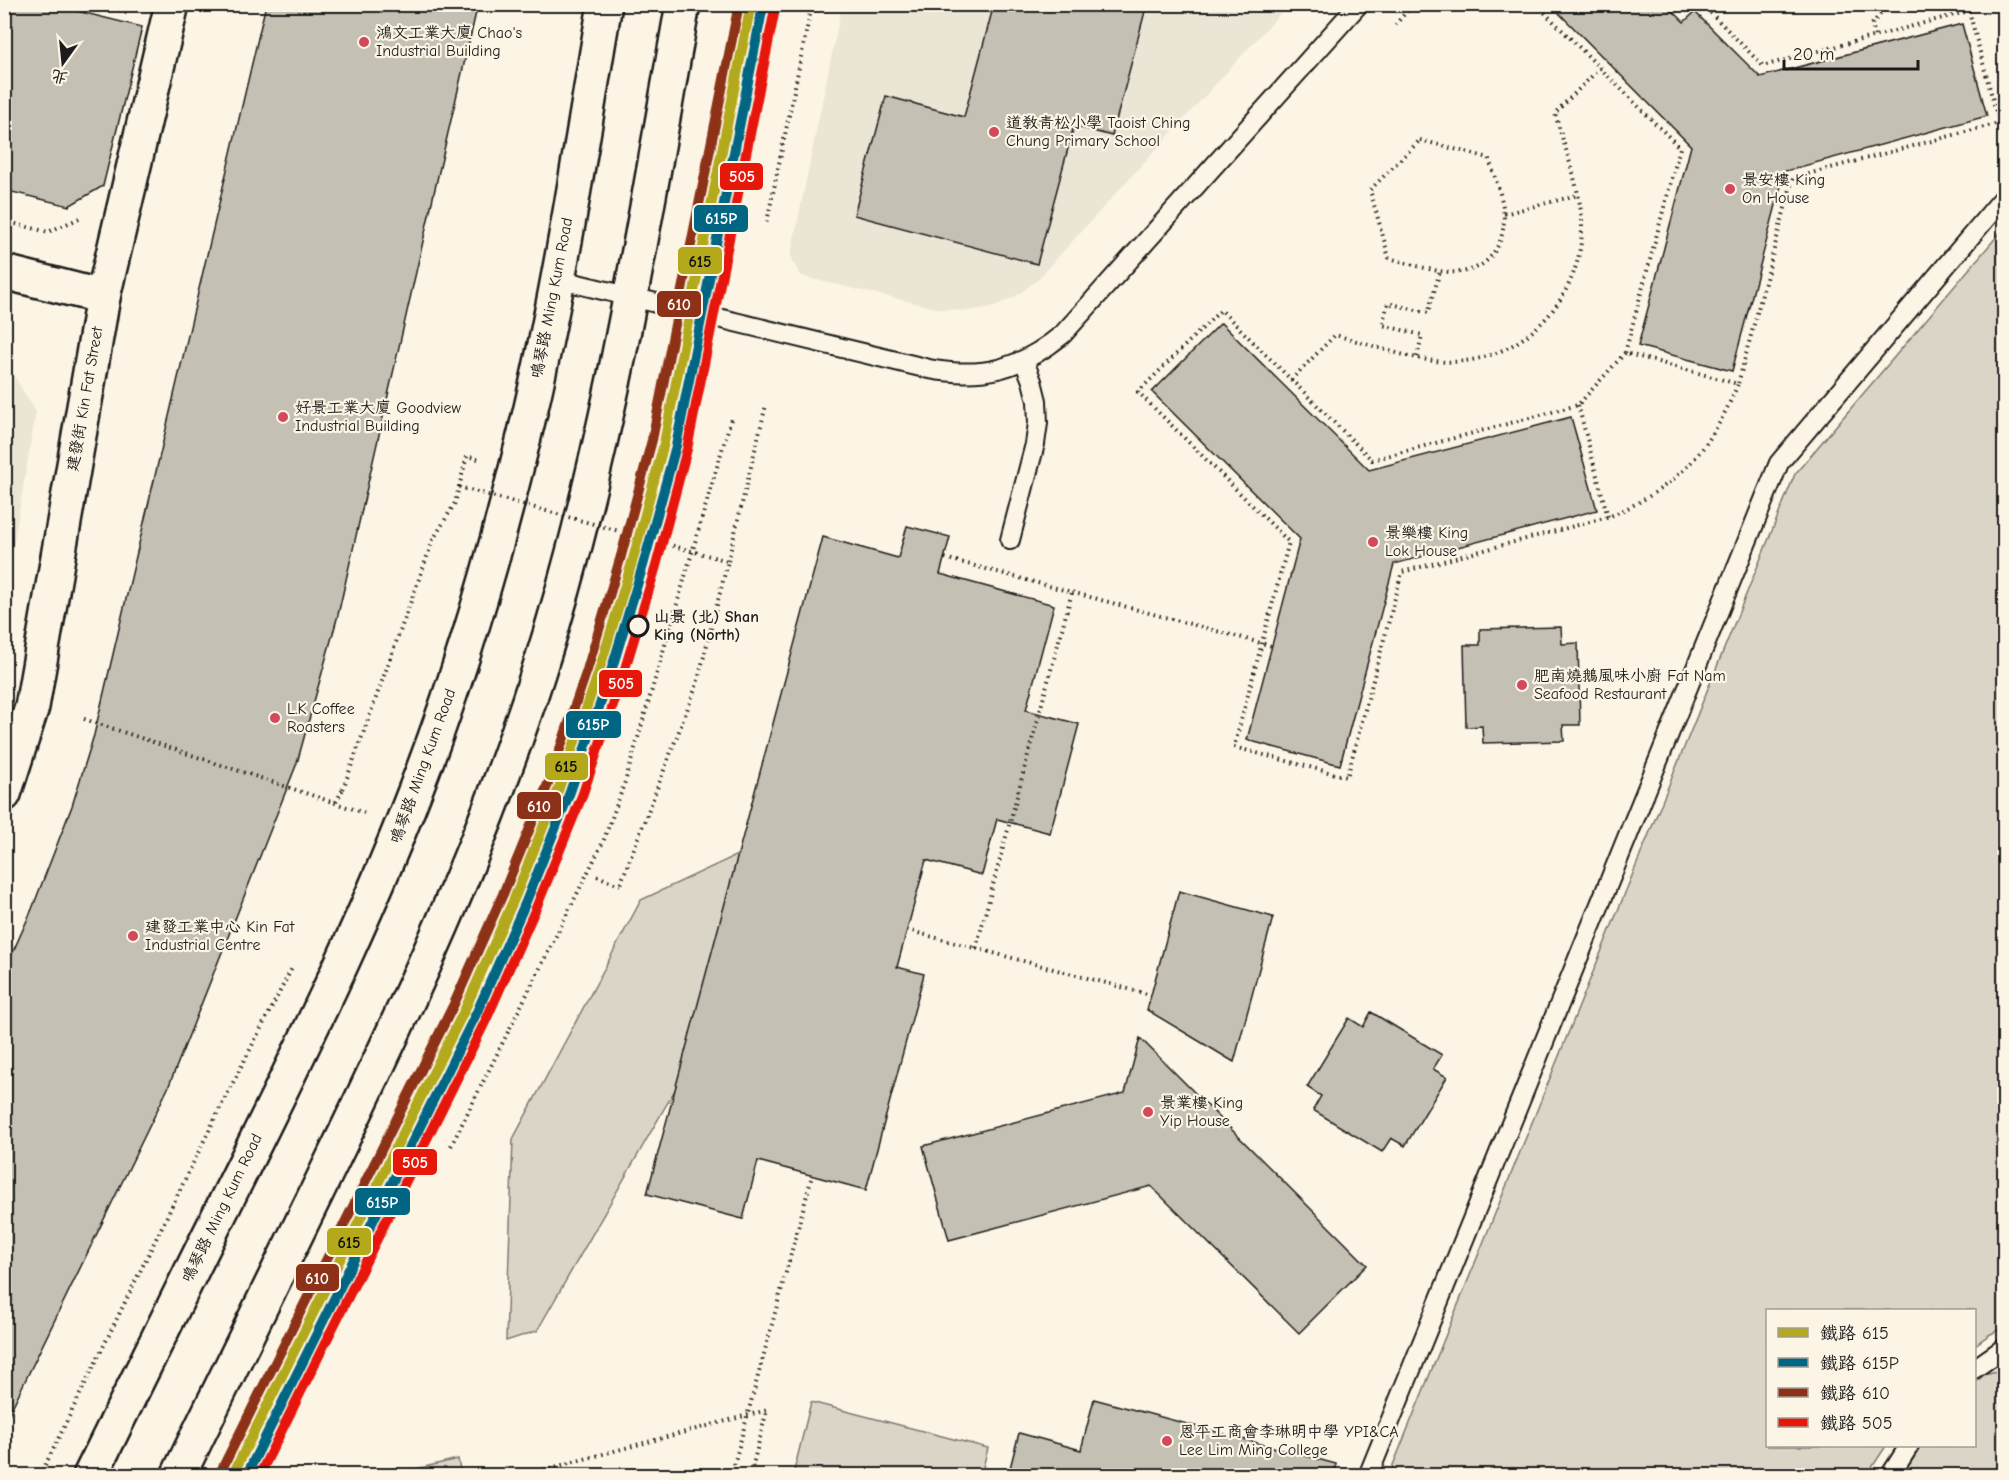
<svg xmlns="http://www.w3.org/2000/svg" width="2009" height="1480" viewBox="0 0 2009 1480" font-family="'Comic Neue','LXGW WenKai TC',sans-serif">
  <rect width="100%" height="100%" fill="#fcf5e5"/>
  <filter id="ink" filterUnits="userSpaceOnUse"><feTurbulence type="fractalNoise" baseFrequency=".0167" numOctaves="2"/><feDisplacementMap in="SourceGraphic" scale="12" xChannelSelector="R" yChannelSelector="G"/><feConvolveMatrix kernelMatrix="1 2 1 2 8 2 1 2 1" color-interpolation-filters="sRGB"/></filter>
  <g filter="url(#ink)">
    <g fill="#ebe5d6">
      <path d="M842,5H1288L1036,281L1015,297L992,307L966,311L940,309L808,278L801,275L792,262L791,254Z"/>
      <path d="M5,361L36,412L5,594Z"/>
    </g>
    <g fill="#dbd5c8" stroke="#7c7872" stroke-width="1.5">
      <path d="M2004,228V1327L1989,1335L1975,1345L1974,1310H1768V1446H1886L1867,1475H1389L1795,474Z"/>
      <path d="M739,854L676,1088L537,1331L506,1341L513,1139L641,900Z"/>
      <path d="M2004,1369V1475L1882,1476L1907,1446H1974L1975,1383L1985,1374Z"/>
      <path d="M811,1402L988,1448L981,1475H793Z"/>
      <path d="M458,1459L461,1475H391Z"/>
    </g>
    <g fill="#c4c0b3" stroke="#1c1c1c" stroke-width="1.5">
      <path d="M4,4H49L142,27L103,186L69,206L4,190Z"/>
      <path d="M266,4H478L434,193L338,615L297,763L168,1088L4,1424V972L32,909L72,806L94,735Z"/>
      <path d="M994,4H1147L1112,136L1074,126L1037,264L854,215L886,96L964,117Z"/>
      <path d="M1550,4H1666L1684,22L1695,12L1760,77L1962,24L1987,116L1785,171L1732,371L1638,346L1691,146Z"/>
      <path d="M1221,323L1369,470L1571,417L1597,510L1394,564L1340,765L1247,740L1300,539L1152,392Z"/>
      <path d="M907,526L950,537L940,574L1054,605L1026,710L1079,724L1050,833L997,819L982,875L926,860L897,967L924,974L866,1190L758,1161L743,1219L647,1194L823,537L898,558Z"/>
      <path d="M1561,627L1562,644L1578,643L1580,725H1563L1564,741L1483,743L1482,726L1466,727L1464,645H1480V629Z"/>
      <path d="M1179,891L1273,917L1234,1062L1147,1010Z"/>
      <path d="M1371,1012L1442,1055L1433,1069L1447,1077L1405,1146L1391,1138L1382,1152L1313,1110L1321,1096L1307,1087L1349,1018L1363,1027Z"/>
      <path d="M1140,1038L1367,1265L1299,1333L1151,1186L949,1240L923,1146L1125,1093Z"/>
      <path d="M1094,1399L1336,1464L1335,1476H1008L1019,1433L1081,1450Z"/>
    </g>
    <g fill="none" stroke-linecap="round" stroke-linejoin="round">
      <defs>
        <g id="lane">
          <path d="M557,279L929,369C983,379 1021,369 1063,334L1359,4"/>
          <path d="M1010,540L1035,444L1038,423L1037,401L1032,381L1024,361"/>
          <path d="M1974,1369L2004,1348"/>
          <path d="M1368,1476L1779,463L2004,197"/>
          <path d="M1890,1476L1909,1446"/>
        </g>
        <g id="street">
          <path d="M4,272L103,297"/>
          <path d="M4,794L32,707L103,297L172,4"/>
        </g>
        <g id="secondary">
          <path d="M90,1476C144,1367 197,1259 251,1151C313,1026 374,901 423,770C468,652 502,530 531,408C562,275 582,139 605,4"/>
          <path d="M178,1476C229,1372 280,1268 330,1165C408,1004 484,843 538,673C608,455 643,229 683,4"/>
        </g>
      </defs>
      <use href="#lane" stroke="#1c1c1c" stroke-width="22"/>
      <use href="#street" stroke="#1c1c1c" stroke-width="38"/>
      <use href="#secondary" stroke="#1c1c1c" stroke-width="38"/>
      <g stroke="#1c1c1c" stroke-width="4" stroke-dasharray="1.5 4.5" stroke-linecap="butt">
        <path d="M96,4L130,13"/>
        <path d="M1536,4L1680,148L1625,353L1738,384L1793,178L1999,123L1969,11L1763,66L1702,4"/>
        <path d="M1395,25L1413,4"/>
        <path d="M1875,36L1872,24L1889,4"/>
        <path d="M1420,140L1489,158C1494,176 1503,197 1504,216C1504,231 1501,243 1492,255C1467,287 1421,266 1389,258L1370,190Z"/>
        <path d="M1504,214L1578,195"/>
        <path d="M4,221L48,232L80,218"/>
        <path d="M767,222L812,4"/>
        <path d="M1625,353L1578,405L1372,460L1221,310L1138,392L1289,542L1234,747L1347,777L1402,572L1608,517C1678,487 1709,453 1738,384"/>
        <path d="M1417,357L1422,335L1382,325L1388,303L1428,313L1440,271"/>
        <path d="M1291,380L1335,335C1366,343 1397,355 1428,360C1510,374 1583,306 1582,224C1581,191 1564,146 1555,113L1600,68"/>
        <path d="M1578,405L1608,517"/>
        <path d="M459,487L467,456L478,459"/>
        <path d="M728,561L766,405"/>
        <path d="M84,719L365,813"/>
        <path d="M336,802L343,789"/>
        <path d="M597,876L620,885"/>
        <path d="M907,930L1151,995"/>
        <path d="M976,948L1072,592"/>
        <path d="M451,1146L603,842L625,782L731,419"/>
        <path d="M40,1476L219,1110L293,966"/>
        <path d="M521,1476L767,1410L750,1476"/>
      </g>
      <use href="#lane" stroke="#fcf5e5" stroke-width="18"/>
      <use href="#street" stroke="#fcf5e5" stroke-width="33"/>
      <use href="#secondary" stroke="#fcf5e5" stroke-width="33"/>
      <g stroke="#1c1c1c" stroke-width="4" stroke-dasharray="1.5 4.5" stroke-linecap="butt">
        <path d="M945,558L1272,646"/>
        <path d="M343,789L433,540L455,503L459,487L728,561L697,684L620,885"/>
        <path d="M731,1476L812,1176"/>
      </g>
      <defs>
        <path id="rail-1" d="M232,1476L465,1009L514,899L559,788L598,674L633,559L664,443L751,4"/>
        <path id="rail-2" d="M246,1476L476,1014L525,904L570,792L609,678L644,562L676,446L763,6"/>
        <path id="rail-3" d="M221,1471L454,1004L503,894L548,784L587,670L621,556L652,440L739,4"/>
        <path id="rail-4" d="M259,1476L486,1020L536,908L582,796L621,682L656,566L687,449L775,9"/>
      </defs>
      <use href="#rail-1" stroke="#fcf5e5" stroke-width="15"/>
      <use href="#rail-2" stroke="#fcf5e5" stroke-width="15"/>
      <use href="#rail-3" stroke="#fcf5e5" stroke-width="15"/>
      <use href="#rail-4" stroke="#fcf5e5" stroke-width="15"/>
      <use href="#rail-1" stroke="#b3a91a" stroke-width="10"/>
      <use href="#rail-2" stroke="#006684" stroke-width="10"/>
      <use href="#rail-3" stroke="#8d3219" stroke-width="10"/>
      <use href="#rail-4" stroke="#e6180a" stroke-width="10"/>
    </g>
  </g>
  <g fill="#d1495b" stroke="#fcf5e5" stroke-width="2">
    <circle cx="364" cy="42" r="6"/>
    <circle cx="994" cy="132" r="6"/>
    <circle cx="1730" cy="189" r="6"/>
    <circle cx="283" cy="417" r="6"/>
    <circle cx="1373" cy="542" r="6"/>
    <circle cx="1522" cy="685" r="6"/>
    <circle cx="275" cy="718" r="6"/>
    <circle cx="133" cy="936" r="6"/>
    <circle cx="1148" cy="1112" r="6"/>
    <circle cx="1167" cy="1441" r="6"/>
  </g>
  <circle fill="#fcf5e5" stroke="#1c1c1c" stroke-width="3" cx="638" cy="626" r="10"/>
  <g text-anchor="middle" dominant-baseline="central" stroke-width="4.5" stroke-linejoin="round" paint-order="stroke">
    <g font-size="16" fill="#1c1c1c" stroke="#fcf5e5" text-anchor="start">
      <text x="376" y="33">鴻文工業大廈 Chao's<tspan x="376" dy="18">Industrial Building</tspan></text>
      <text x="1006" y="123">道教青松小學 Taoist Ching<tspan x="1006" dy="18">Chung Primary School</tspan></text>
      <text x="1742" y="180">景安樓 King<tspan x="1742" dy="18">On House</tspan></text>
      <text x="295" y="408">好景工業大廈 Goodview<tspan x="295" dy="18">Industrial Building</tspan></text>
      <text x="1385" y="533">景樂樓 King<tspan x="1385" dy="18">Lok House</tspan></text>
      <text x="1534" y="676">肥南燒鵝風味小廚 Fat Nam<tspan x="1534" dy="18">Seafood Restaurant</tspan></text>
      <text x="287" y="709">L.K Coffee<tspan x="287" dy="18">Roasters</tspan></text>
      <text x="145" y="927">建發工業中心 Kin Fat<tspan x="145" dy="18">Industrial Centre</tspan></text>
      <text x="1160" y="1103">景業樓 King<tspan x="1160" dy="18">Yip House</tspan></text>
      <text x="1179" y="1432">恩平工商會李琳明中學 YPI&amp;CA<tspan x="1179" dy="18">Lee Lim Ming College</tspan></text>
    </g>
    <g font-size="16" fill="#1c1c1c" stroke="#fcf5e5">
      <text transform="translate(552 298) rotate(-79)">鳴琴路 Ming Kum Road</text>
      <text transform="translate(85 399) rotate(-80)">建發街 Kin Fat Street</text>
      <text transform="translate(423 766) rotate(-70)">鳴琴路 Ming Kum Road</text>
      <text transform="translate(222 1208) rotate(-64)">鳴琴路 Ming Kum Road</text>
    </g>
    <g font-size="16" font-weight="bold" fill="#1c1c1c" stroke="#fcf5e5" text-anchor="start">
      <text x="654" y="617">山景 (北) Shan<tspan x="654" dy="18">King (North)</tspan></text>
    </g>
  </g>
  <g stroke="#fcf5e5" stroke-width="2">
    <rect x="719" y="162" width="45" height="29" rx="6" fill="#e6180a"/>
    <rect x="693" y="204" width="56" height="29" rx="6" fill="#006684"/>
    <rect x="677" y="246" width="46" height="29" rx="6" fill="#b3a91a"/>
    <rect x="656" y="290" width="46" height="28" rx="6" fill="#8d3219"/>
    <rect x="598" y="669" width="45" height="29" rx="6" fill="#e6180a"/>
    <rect x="565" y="710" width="57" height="29" rx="6" fill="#006684"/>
    <rect x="544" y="752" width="45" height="29" rx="6" fill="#b3a91a"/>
    <rect x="516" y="791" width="46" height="29" rx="6" fill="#8d3219"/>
    <rect x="392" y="1148" width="46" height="28" rx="6" fill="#e6180a"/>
    <rect x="354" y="1187" width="57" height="29" rx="6" fill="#006684"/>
    <rect x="326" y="1227" width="46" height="29" rx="6" fill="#b3a91a"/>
    <rect x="295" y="1263" width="45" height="29" rx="6" fill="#8d3219"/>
  </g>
  <g font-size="16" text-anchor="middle" font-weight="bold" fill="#fff">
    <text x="742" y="182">505</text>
    <text x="721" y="224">615P</text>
    <text x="679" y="310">610</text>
    <text x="621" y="689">505</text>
    <text x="593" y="730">615P</text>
    <text x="539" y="812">610</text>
    <text x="415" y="1168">505</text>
    <text x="382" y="1208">615P</text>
    <text x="317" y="1284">610</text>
  </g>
  <g font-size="16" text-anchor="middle" font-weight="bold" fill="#111">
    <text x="700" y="267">615</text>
    <text x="566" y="772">615</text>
    <text x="349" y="1248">615</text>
  </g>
  <rect width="2009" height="1480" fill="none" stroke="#fcf5e5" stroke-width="24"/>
  <rect x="12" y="12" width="1985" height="1456" fill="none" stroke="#1c1c1c" stroke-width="2" filter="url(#ink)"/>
  <rect x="1766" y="1309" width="210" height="138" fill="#fcf5e5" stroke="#a29e95" stroke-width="1.5"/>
  <rect x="1778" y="1328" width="30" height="9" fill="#b3a91a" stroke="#a29e95" stroke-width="1.5"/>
  <text x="1820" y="1339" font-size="18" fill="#1c1c1c">鐵路 615</text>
  <rect x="1778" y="1358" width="30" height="9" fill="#006684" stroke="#a29e95" stroke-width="1.5"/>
  <text x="1820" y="1369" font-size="18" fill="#1c1c1c">鐵路 615P</text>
  <rect x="1778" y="1388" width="30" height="9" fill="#8d3219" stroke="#a29e95" stroke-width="1.5"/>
  <text x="1820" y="1399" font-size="18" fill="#1c1c1c">鐵路 610</text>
  <rect x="1778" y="1418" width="30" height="9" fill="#e6180a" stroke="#a29e95" stroke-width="1.5"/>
  <text x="1820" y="1429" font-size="18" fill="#1c1c1c">鐵路 505</text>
  <g transform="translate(63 63) rotate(195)" stroke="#fcf5e5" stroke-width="4.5" paint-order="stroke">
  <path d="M0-4.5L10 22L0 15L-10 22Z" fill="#1c1c1c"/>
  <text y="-9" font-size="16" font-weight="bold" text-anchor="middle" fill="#1c1c1c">北</text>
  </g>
  <path d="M1784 60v9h134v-9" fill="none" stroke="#1c1c1c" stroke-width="3"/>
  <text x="1793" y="60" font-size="18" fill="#1c1c1c" stroke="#fcf5e5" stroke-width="4.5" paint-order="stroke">20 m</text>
</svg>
